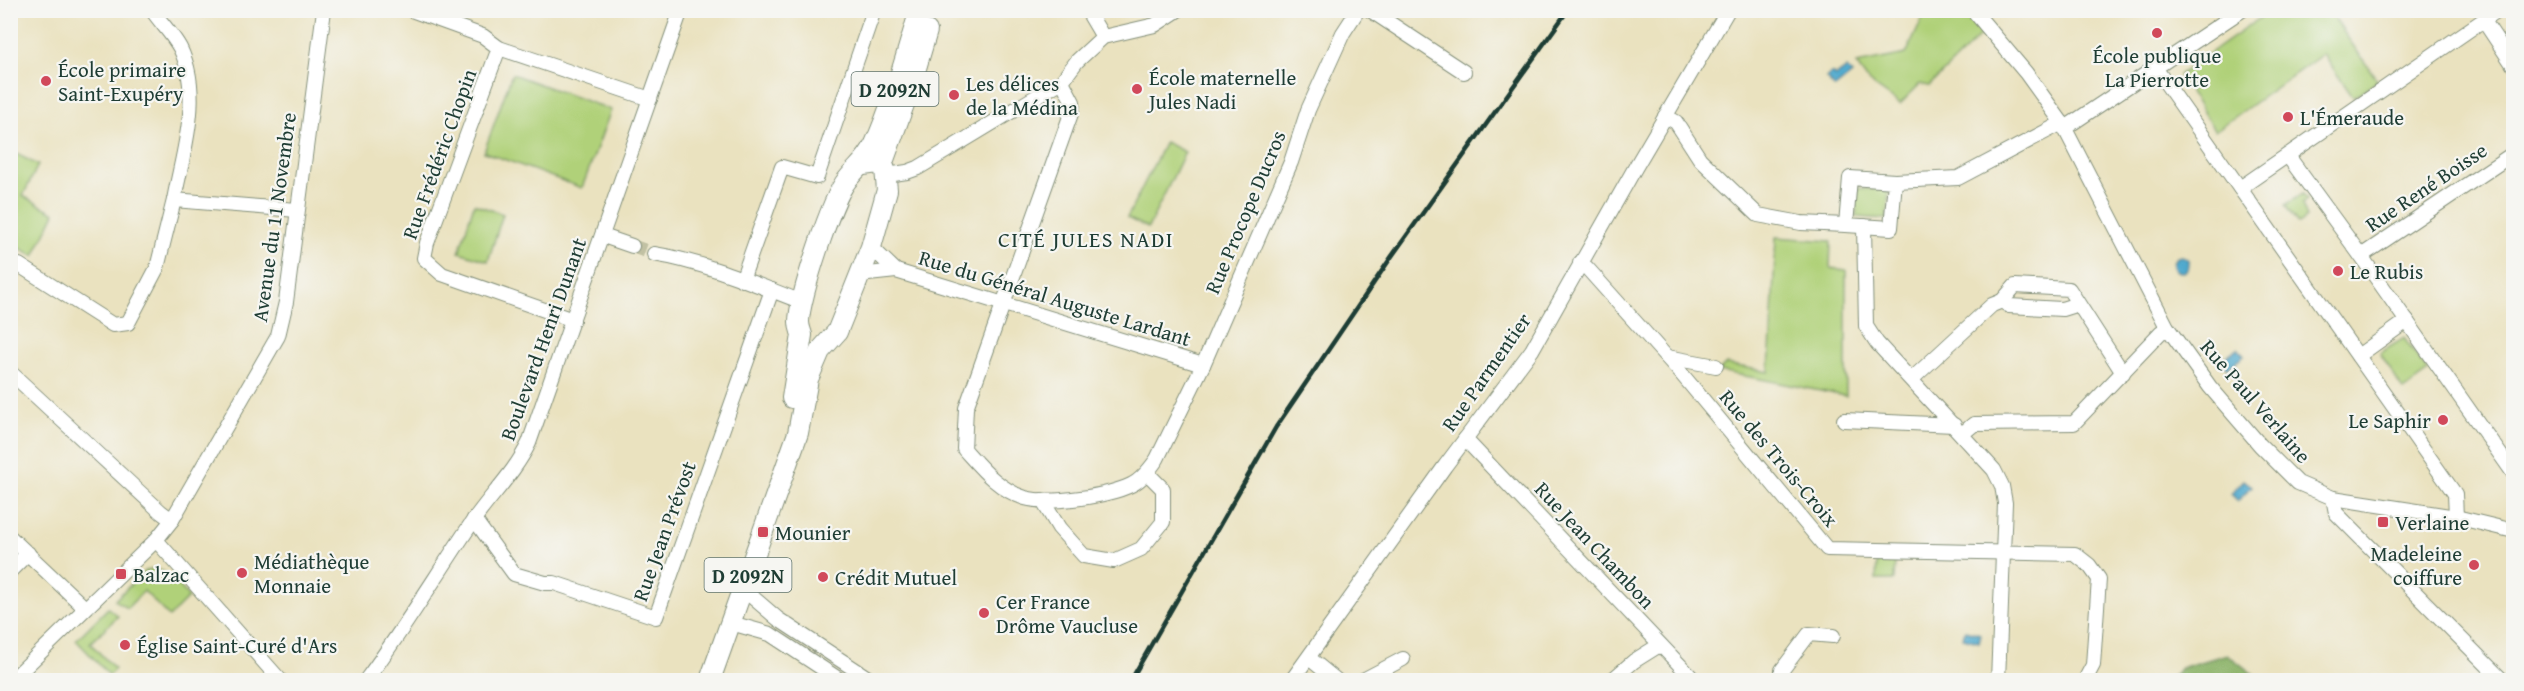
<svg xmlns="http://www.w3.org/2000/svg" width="2524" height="691" viewBox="0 0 2524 691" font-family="'Gentium Book Plus',serif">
  <rect width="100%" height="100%" fill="#f6f6f2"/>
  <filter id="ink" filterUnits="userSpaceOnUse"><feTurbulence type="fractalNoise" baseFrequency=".0167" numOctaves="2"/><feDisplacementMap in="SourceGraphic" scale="12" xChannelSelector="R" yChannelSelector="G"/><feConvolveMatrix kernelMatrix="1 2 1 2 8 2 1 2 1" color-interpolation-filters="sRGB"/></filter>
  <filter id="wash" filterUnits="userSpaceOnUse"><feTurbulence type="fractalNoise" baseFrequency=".008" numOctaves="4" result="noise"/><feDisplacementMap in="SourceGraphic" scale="24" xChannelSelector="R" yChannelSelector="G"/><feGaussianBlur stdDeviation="1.35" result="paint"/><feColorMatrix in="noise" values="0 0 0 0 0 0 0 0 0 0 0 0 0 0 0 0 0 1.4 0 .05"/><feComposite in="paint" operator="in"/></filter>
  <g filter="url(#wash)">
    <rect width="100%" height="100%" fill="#eae2bf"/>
    <g fill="#b0d179" stroke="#688756" stroke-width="1.5">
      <path d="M1926,11H1963L1983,33L1929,86L1920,84L1900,104L1869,82L1856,64L1906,54Z"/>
      <path d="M2329,11L2378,81L2353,97L2323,54L2215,131L2179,75L2270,11Z"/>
      <path d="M512,74L611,110L582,188L484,152Z"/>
      <path d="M1165,142L1185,152L1148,228L1127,218Z"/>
      <path d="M11,151L38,165L23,196L55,213L34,256L18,247L11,253Z"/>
      <path d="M1858,188L1889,190L1887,219L1856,217Z"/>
      <path d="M2303,194L2307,199L2302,204L2307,218L2298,224L2285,205Z"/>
      <path d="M474,204L503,214L488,261L459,252Z"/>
      <path d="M1776,237L1831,241L1830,268L1846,270V396L1719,371L1726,364L1769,372Z"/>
      <path d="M2404,338L2428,372L2403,390L2380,353Z"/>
      <path d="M1877,560L1895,561L1894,580H1876Z"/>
      <path d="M151,569C169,569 178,585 189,597L169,617L144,591L127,608L115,600L144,572Z"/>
      <path d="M108,608L118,616L90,643L115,669L109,675L76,640Z"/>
    </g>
    <path fill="#8cb369" stroke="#56784e" stroke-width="1.5" d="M2227,654L2253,674L2247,680H2168L2181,668Z"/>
    <g fill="#50a9cd" stroke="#387380" stroke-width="1.5">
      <path d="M1847,68L1852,74L1835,88L1826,78L1831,73L1836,76Z"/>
      <circle cx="2181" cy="264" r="8"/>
      <path d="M2238,348L2244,356L2227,368L2221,360Z"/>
      <path d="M2244,480L2252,486L2238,501L2231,494Z"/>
      <path d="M1965,630L1981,634L1979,642L1963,638Z"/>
    </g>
  </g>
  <g filter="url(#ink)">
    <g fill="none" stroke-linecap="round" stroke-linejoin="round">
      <path stroke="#c1c1a3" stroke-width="14" stroke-dasharray="14 7" stroke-linecap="butt" d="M632,246L654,254"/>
      <defs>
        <g id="minor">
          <path d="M152,10C161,23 173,35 180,48C203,95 183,151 174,200"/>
          <path d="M411,10L483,36L499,48L650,99"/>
          <path d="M1087,10L1103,37"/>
          <path d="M1370,10L1464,72"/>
          <path d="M1973,10L2026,73L2062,123L2167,327L2210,387L2260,445L2298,483L2333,498L2456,517L2514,531"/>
          <path d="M2484,21L2514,66"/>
          <path d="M499,48L427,243L424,258L442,274L573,320"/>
          <path d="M2156,69L2455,494L2456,517"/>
          <path d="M1062,81L1073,102L1072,111L966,408L964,449C982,469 999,490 1025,498C1050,505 1108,496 1131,485C1142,480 1150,469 1157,459L1203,365L1291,162L1308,110L1343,33L1358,10"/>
          <path d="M1665,116L1676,122L1700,159L1758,215L1801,223L1846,225"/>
          <path d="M2065,128L2242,10"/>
          <path d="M2288,156L2361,256L2514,474"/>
          <path d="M887,175L907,172L918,168L1062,81L1077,61L1103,37L1155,25L1178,10"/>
          <path d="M1850,178L1895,181L1891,228L1846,225Z"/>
          <path d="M1895,181L1958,178L2062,123"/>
          <path d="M2240,188L2498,10"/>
          <path d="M1864,226L1866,326L1877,343L1994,470L2002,486L2005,503L1998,680"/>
          <path d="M603,236L632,246"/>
          <path d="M871,247L896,271"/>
          <path d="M654,254C704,262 755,284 802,302"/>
          <path d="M2361,256L2514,153"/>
          <path d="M1580,263L1587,268L1680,372L1827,549L2075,554L2089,565L2099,579L2093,665L2085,680"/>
          <path d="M19,265L113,325L128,323L157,268L174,200L297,210"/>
          <path d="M859,275L896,271L1203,365"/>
          <path d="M742,280L782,167L817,177L874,10"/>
          <path d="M2002,301L2009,306L2062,309L2078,304"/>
          <path d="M2358,356L2407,321"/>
          <path d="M1667,357L1716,366"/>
          <path d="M10,372L161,512L172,520"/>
          <path d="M1912,379L1992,305L2002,301L2015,286L2069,289L2123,373"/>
          <path d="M1844,420L1954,425"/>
          <path d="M1962,434L1974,424L2074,423L2161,332L2166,331L2167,327"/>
          <path d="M1465,439L1694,680"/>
          <path d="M2333,498L2336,513L2502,680"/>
          <path d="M1042,500L1059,528L1084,556L1114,561L1141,549L1163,522V489L1147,473"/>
          <path d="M474,519L514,574L545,583H554L656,617L772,290"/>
          <path d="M10,537L85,608"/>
          <path d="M156,540L280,680"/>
          <path d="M10,571L28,553"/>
          <path d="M743,589L778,619L871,680"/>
          <path d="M731,623L770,634L840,680"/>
          <path d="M1309,658L1336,680"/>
          <path d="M12,680L156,540L172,520L278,336L286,302L324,10"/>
          <path d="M366,680C404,629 437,574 473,521C491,495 515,472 529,443L681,10"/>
          <path d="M1292,680L1445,466L1532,350L1635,168L1728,10"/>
          <path d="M1363,680L1403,659"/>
          <path d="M1612,680L1634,661L1658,646"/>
          <path d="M1782,680V670L1809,634L1833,636"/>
        </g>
        <g id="primary">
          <path d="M882,165L911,85L927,31"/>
          <path d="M792,398L802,335C801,331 799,327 799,322C799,298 832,198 847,180C857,167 867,161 875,144C894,102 906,55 920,10"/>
          <path d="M710,680L798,433L808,379L820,351L837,332L871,247L887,190L885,169L878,163L863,165"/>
        </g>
      </defs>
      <use href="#minor" stroke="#84907a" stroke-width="16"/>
      <use href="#primary" stroke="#84907a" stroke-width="22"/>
      <use href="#minor" stroke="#fff" stroke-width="14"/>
      <use href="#primary" stroke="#fff" stroke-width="20"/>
      <path stroke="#1f3d34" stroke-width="4.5" d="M1131,680L1276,427L1392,256L1568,10"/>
    </g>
  </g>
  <g fill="#d1495b" stroke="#f6f6f2" stroke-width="2">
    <circle cx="2157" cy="33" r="6"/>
    <circle cx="46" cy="81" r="6"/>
    <circle cx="1137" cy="89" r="6"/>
    <circle cx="954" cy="95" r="6"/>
    <circle cx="2288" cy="117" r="6"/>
    <circle cx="2338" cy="271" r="6"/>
    <circle cx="2443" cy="420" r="6"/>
    <rect x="2377" y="516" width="12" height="12" rx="3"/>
    <rect x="757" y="526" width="12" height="12" rx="3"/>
    <circle cx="2474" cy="565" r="6"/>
    <circle cx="242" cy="573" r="6"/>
    <rect x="115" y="568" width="12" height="12" rx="3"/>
    <circle cx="823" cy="577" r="6"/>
    <circle cx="984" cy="613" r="6"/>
    <circle cx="125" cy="645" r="6"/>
  </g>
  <g text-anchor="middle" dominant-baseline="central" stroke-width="4.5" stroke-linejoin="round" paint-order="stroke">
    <g fill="#f6f6f2" stroke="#60746d" stroke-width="1.5">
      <rect x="851.5" y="72" width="87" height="34" rx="4.5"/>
      <rect x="704.5" y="558" width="87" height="34" rx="4.5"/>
    </g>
    <g font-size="20" font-weight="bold" fill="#1f3d34">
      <text x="895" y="89">D 2092N</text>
      <text x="748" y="575">D 2092N</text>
    </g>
    <g font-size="21" fill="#1f3d34" stroke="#f6f6f2" text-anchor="start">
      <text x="2157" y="55" text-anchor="middle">École publique<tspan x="2157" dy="24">La Pierrotte</tspan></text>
      <text x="58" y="69">École primaire<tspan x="58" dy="24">Saint-Exupéry</tspan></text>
      <text x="1149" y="77">École maternelle<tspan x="1149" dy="24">Jules Nadi</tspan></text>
      <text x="966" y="83">Les délices<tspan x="966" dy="24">de la Médina</tspan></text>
      <text x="2300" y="117">L'Émeraude</text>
      <text x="2350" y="271">Le Rubis</text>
      <text x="2431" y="420" text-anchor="end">Le Saphir</text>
      <text x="2395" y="522">Verlaine</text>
      <text x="775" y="532">Mounier</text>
      <text x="2462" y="553" text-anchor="end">Madeleine<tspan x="2462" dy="24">coiffure</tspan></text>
      <text x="254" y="561">Médiathèque<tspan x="254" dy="24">Monnaie</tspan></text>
      <text x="133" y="574">Balzac</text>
      <text x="835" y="577">Crédit Mutuel</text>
      <text x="996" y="601">Cer France<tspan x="996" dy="24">Drôme Vaucluse</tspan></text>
      <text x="137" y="645">Église Saint-Curé d'Ars</text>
    </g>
    <g font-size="21" fill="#1f3d34" stroke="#f6f6f2">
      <text transform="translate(439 154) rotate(-70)">Rue Frédéric Chopin</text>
      <text transform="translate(2426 187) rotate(-34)">Rue René Boisse</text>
      <text transform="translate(1245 212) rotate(-67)">Rue Procope Ducros</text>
      <text transform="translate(274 217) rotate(-82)">Avenue du 11 Novembre</text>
      <text transform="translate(1055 298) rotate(17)">Rue du Général Auguste Lardant</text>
      <text transform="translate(543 339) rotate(-70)">Boulevard Henri Dunant</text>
      <text transform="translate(1486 372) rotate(-55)">Rue Parmentier</text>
      <text transform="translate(2256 401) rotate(49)">Rue Paul Verlaine</text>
      <text transform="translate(1779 458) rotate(50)">Rue des Trois-Croix</text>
      <text transform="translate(664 531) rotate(-70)">Rue Jean Prévost</text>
      <text transform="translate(1595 545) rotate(47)">Rue Jean Chambon</text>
    </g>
    <g font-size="22" letter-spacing="1.5" fill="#1f3d34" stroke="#f6f6f2">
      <text x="1086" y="239">CITÉ JULES NADI</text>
    </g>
  </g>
  <rect width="2524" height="691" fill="none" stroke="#f6f6f2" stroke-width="36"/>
</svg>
